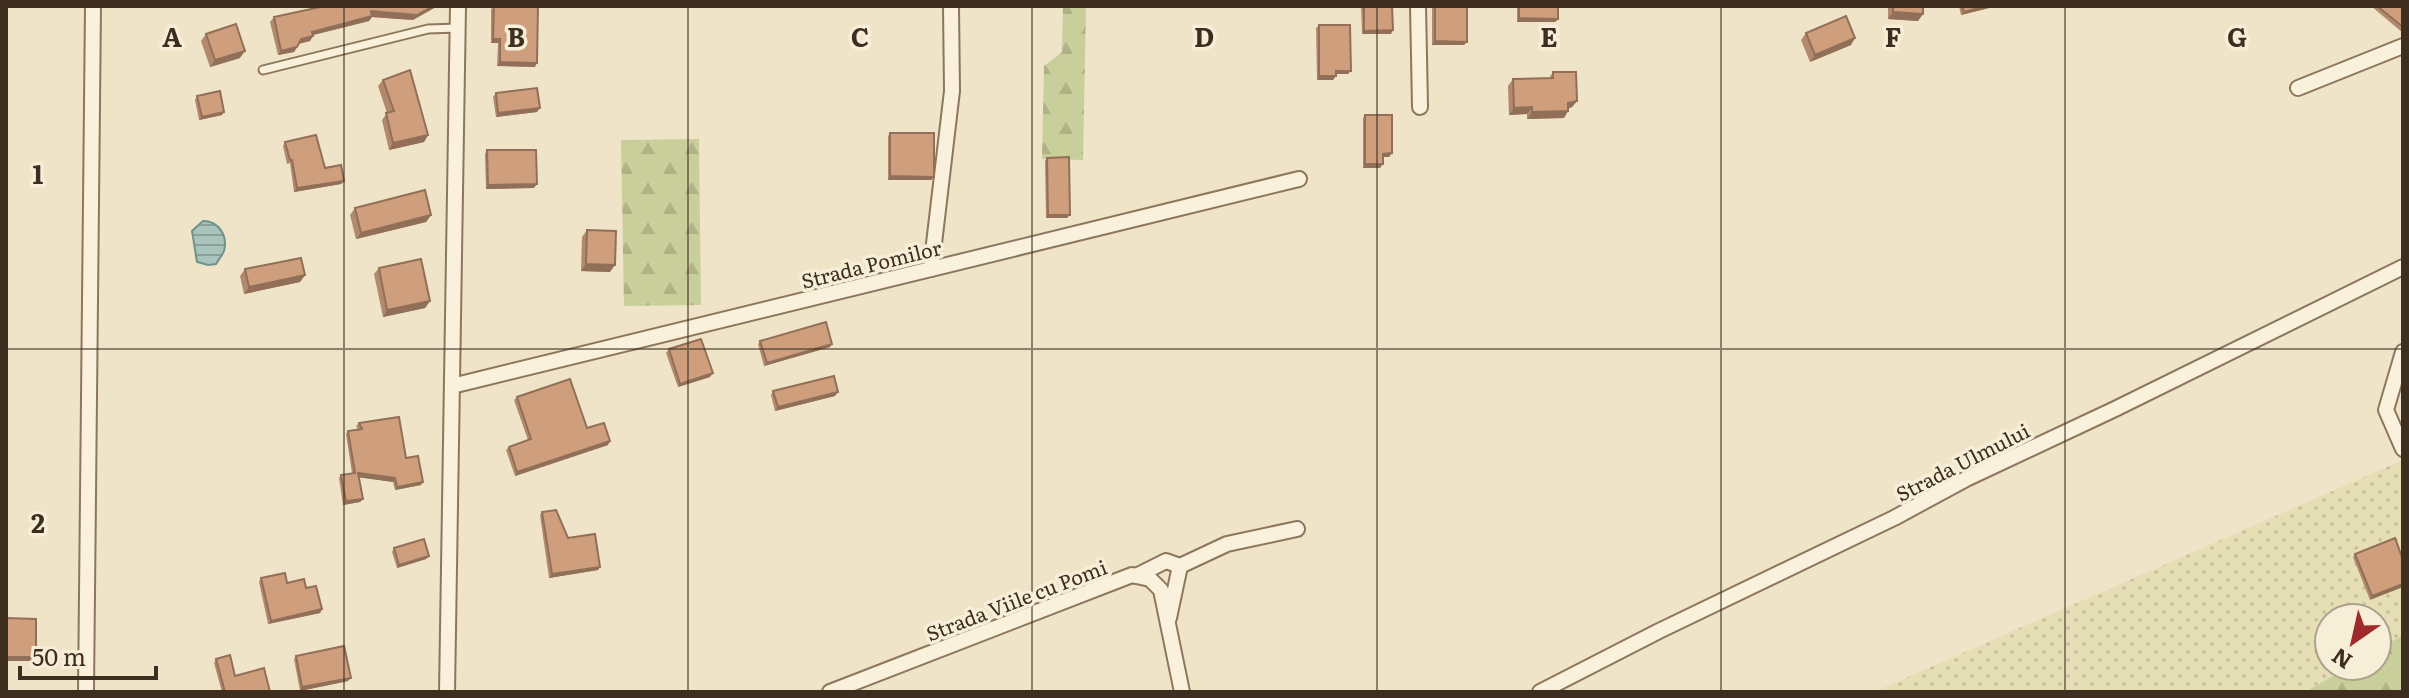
<svg xmlns="http://www.w3.org/2000/svg" width="2409" height="698" viewBox="0 0 2409 698" font-family="Literata,serif">
  <defs>
    <pattern id="farmland-dots" width="8" height="8" patternUnits="userSpaceOnUse" patternTransform="scale(2)"><rect width="8" height="8" fill="#e6deb5"/><path d="M2 2h.1M6 6h.1" fill="none" stroke="#c6bf9b" stroke-width="1.8" stroke-linecap="round"/></pattern>
    <pattern id="forest-firs" width="22" height="20" patternUnits="userSpaceOnUse" patternTransform="scale(2)"><rect width="22" height="20" fill="#c9cf9b"/><path d="M5 1l3.5 6h-7zM16 11l3.5 6h-7z" fill="#aeb285"/></pattern>
    <pattern id="water-rules" width="6" height="5" patternUnits="userSpaceOnUse" patternTransform="scale(2)"><rect width="6" height="5" fill="#a9c4bc"/><path d="M0 2.5h6" fill="none" stroke="#8ba098"/></pattern>
  </defs>
  <rect width="100%" height="100%" fill="#f0e4c8"/>
  <path fill="url(#farmland-dots)" d="M2403,460V635L2377,650V618H2329V666H2350L2305,692H1874Z"/>
  <g fill="url(#forest-firs)">
    <path d="M1063,6H1086L1083,160L1042,159L1044,66L1062,52Z"/>
    <path d="M699,139L701,305L624,306L621,140Z"/>
    <path d="M2403,635V692H2305L2350,666H2377V650Z"/>
  </g>
  <path fill="url(#water-rules)" stroke="#6f938a" stroke-width="2" d="M203,221C219,221 228,236 224,251C222,256 218,260 216,264L208,265L197,262L192,231Z"/>
  <g fill="none" stroke-linecap="round" stroke-linejoin="round">
    <defs>
      <path id="lane" d="M263,70L428,29L458,28"/>
      <g id="street">
        <path d="M1418,6L1420,107"/>
        <path d="M2298,88L2403,46"/>
        <path d="M931,269L952,91L951,6"/>
        <path d="M2403,352L2386,410L2403,449"/>
        <path d="M452,386L1299,179"/>
        <path d="M1136,576L1166,561L1180,566"/>
        <path d="M1169,618L1180,566L1227,544L1297,529"/>
        <path d="M86,692L93,6"/>
        <path d="M447,692L458,6"/>
        <path d="M830,692L1132,575L1150,579L1161,590L1182,692"/>
        <path d="M1540,692L1659,631L1894,518L1966,479L2115,409L2403,267"/>
      </g>
    </defs>
    <use href="#lane" stroke="#8d765c" stroke-width="11"/>
    <use href="#street" stroke="#8d765c" stroke-width="18"/>
    <use href="#lane" stroke="#faf1dc" stroke-width="7"/>
    <use href="#street" stroke="#faf1dc" stroke-width="14"/>
  </g>
  <g fill="#b2896c">
    <path d="M325,6L413,20L372,17L369,21L313,35L310,41L299,44L294,52L278,55L270,22L274,17Z"/>
    <path d="M494,6L535,67L497,66L498,43H491V9Z"/>
    <path d="M1361,6H1392L1391,34H1362Z"/>
    <path d="M1432,6H1467L1464,45H1432Z"/>
    <path d="M1517,6H1558V19L1555,22H1517Z"/>
    <path d="M1888,6H1923L1918,21L1888,19Z"/>
    <path d="M1959,6H1990L1989,8L1961,15Z"/>
    <path d="M2371,6H2403V33Z"/>
    <path d="M1319,25L1348,74H1336L1333,80H1317L1316,28Z"/>
    <path d="M1806,33L1851,45L1810,62L1801,40Z"/>
    <path d="M206,34L240,58L210,67L201,41Z"/>
    <path d="M1553,72L1577,101L1572,107L1568,109V111L1564,118L1527,119V114L1509,115L1508,86L1513,79L1549,78Z"/>
    <path d="M383,80L428,135L424,142L389,150L382,120L387,113L378,86Z"/>
    <path d="M496,93L537,112L496,117L493,97Z"/>
    <path d="M197,96L222,115L199,120L195,100Z"/>
    <path d="M1365,115L1392,153L1389,157H1383L1380,168H1363V118Z"/>
    <path d="M890,133L934,177L931,180H888V136Z"/>
    <path d="M285,142L344,181L341,184L294,192L290,163L287,164L283,146Z"/>
    <path d="M487,150L534,188L486,189L485,154Z"/>
    <path d="M1047,158L1067,218H1046L1045,161Z"/>
    <path d="M355,208L431,215L426,222L356,239L350,215Z"/>
    <path d="M587,230L610,272L581,271L582,237Z"/>
    <path d="M379,268L430,301L425,308L383,317L374,274Z"/>
    <path d="M245,269L305,275L300,282L244,294L240,276Z"/>
    <path d="M760,341L832,344L830,347L764,366L758,344Z"/>
    <path d="M669,349L710,377L678,387L666,353Z"/>
    <path d="M773,391L835,396L775,411L771,395Z"/>
    <path d="M517,397L587,428L608,445L515,476L506,450L509,447L528,440L514,400Z"/>
    <path d="M359,423L406,458L421,485L395,490L393,482L359,477L363,499L360,502L343,505L339,478L341,475L352,473L346,434L348,431L358,429L356,426Z"/>
    <path d="M542,512L600,567L598,570L549,578L540,515Z"/>
    <path d="M394,548L429,556L426,559L397,568L392,552Z"/>
    <path d="M2355,554L2403,560L2370,600L2353,557Z"/>
    <path d="M261,578L287,583L306,588L322,609L320,613L268,624L259,582Z"/>
    <path d="M296,656L348,681L300,691L294,659Z"/>
    <path d="M216,659L235,676L270,692H222L214,663Z"/>
  </g>
  <g fill="#916f58">
    <path d="M438,6L413,20L372,17L369,21L309,36L312,32L371,11Z"/>
    <path d="M1986,6H1990L1989,8L1961,15L1964,12Z"/>
    <path d="M1893,12L1923,14L1918,21L1888,19Z"/>
    <path d="M1519,18L1558,19L1555,22H1517Z"/>
    <path d="M1393,30L1391,34H1362L1364,31Z"/>
    <path d="M313,36L310,41L297,44L301,39Z"/>
    <path d="M1855,38L1851,45L1810,62L1815,55Z"/>
    <path d="M493,39H500L498,43H491Z"/>
    <path d="M1435,41L1467,42L1464,45H1432Z"/>
    <path d="M297,47L294,52L278,55L281,51Z"/>
    <path d="M245,51L240,58L210,67L215,60Z"/>
    <path d="M500,62L537,63L535,67L497,66Z"/>
    <path d="M1336,71H1351L1348,74H1333Z"/>
    <path d="M1319,76H1336L1333,80H1317Z"/>
    <path d="M1577,101L1572,107L1563,110L1568,103Z"/>
    <path d="M1532,107L1527,114L1509,115L1514,108Z"/>
    <path d="M540,108L537,112L496,117L498,113Z"/>
    <path d="M1568,111L1564,118L1527,119L1532,112Z"/>
    <path d="M224,112L222,115L199,120L202,117Z"/>
    <path d="M428,135L424,142L389,150L393,143Z"/>
    <path d="M1392,153L1389,157H1380L1383,154Z"/>
    <path d="M1365,164H1383L1380,168H1363Z"/>
    <path d="M890,176L934,177L931,180H888Z"/>
    <path d="M344,181L341,184L294,192L297,188Z"/>
    <path d="M537,184L534,188L486,189L488,185Z"/>
    <path d="M431,215L426,222L356,239L361,233Z"/>
    <path d="M1048,215H1070L1067,218H1046Z"/>
    <path d="M586,264L615,265L610,272L581,271Z"/>
    <path d="M305,275L300,282L244,294L249,287Z"/>
    <path d="M430,301L425,308L383,317L387,310Z"/>
    <path d="M832,344L830,347L764,366L767,363Z"/>
    <path d="M713,373L710,377L678,387L680,384Z"/>
    <path d="M838,392L835,396L775,411L778,407Z"/>
    <path d="M610,441L608,445L515,476L517,472Z"/>
    <path d="M358,473L395,478L393,482L356,477Z"/>
    <path d="M423,482L421,485L395,490L397,487Z"/>
    <path d="M363,499L360,502L343,505L346,501Z"/>
    <path d="M429,556L426,559L397,568L399,565Z"/>
    <path d="M600,567L598,570L549,578L552,574Z"/>
    <path d="M2403,584V587L2370,600L2372,596Z"/>
    <path d="M322,609L320,613L268,624L271,621Z"/>
    <path d="M6,657H36L34,661H6Z"/>
    <path d="M351,678L348,681L300,691L302,687Z"/>
  </g>
  <g fill="#cf9f7d" stroke="#916f58" stroke-width="2">
    <path d="M325,6H433L417,15L371,11L372,16L312,32L313,36L301,39L297,47L281,51L274,17Z"/>
    <path d="M494,6H538L537,63L500,62V39H493Z"/>
    <path d="M1364,6H1392L1393,30L1364,31Z"/>
    <path d="M1435,6H1467V42L1435,41Z"/>
    <path d="M1519,6H1558V19L1519,18Z"/>
    <path d="M1893,6H1923V14L1893,12Z"/>
    <path d="M1962,6H1986L1964,12Z"/>
    <path d="M2377,6H2403V27Z"/>
    <path d="M1846,16L1855,38L1815,55L1806,33Z"/>
    <path d="M236,24L245,51L215,60L206,34Z"/>
    <path d="M1319,25H1350L1351,71H1336V76H1319Z"/>
    <path d="M410,70L428,135L393,143L386,113L394,111L383,80Z"/>
    <path d="M1553,72H1576L1577,101L1568,103V111L1532,112V107L1514,108L1513,79L1553,78Z"/>
    <path d="M537,88L540,108L498,113L496,93Z"/>
    <path d="M220,91L224,112L202,117L197,96Z"/>
    <path d="M1365,115H1392V153L1383,154V164H1365Z"/>
    <path d="M890,133H934V177L890,176Z"/>
    <path d="M316,135L325,168L341,165L344,181L297,188L292,160H290L285,142Z"/>
    <path d="M487,150H536L537,184L488,185Z"/>
    <path d="M1069,157L1070,215H1048L1047,158Z"/>
    <path d="M425,190L431,215L361,233L355,208Z"/>
    <path d="M587,230L616,231L615,265L586,264Z"/>
    <path d="M301,258L305,275L249,287L245,269Z"/>
    <path d="M421,259L430,301L387,310L379,268Z"/>
    <path d="M826,322L832,344L767,363L760,341Z"/>
    <path d="M701,339L713,373L680,384L669,349Z"/>
    <path d="M834,376L838,392L778,407L773,391Z"/>
    <path d="M570,379L587,428L604,423L610,441L517,472L509,447L531,439L517,397Z"/>
    <path d="M399,417L406,458L418,456L423,482L397,487L395,478L358,473L363,499L346,501L341,475L355,473L348,431L362,429L359,423Z"/>
    <path d="M556,510L568,538L595,534L600,567L552,574L542,512Z"/>
    <path d="M2395,538L2403,560V584L2372,596L2355,554Z"/>
    <path d="M424,539L429,556L399,565L394,548Z"/>
    <path d="M285,573L287,583L304,579L306,588L316,586L322,609L271,621L261,578Z"/>
    <path d="M6,618L36,619V657H6Z"/>
    <path d="M344,646L351,678L302,687L296,656Z"/>
    <path d="M230,655L235,676L264,668L270,692H225L216,659Z"/>
  </g>
  <path fill="none" stroke="#3d2e20" stroke-width="2" stroke-opacity="0.55" d="M344,6V692M688,6V692M1032,6V692M1377,6V692M1721,6V692M2065,6V692M6,349H2403"/>
  <g text-anchor="middle" dominant-baseline="central" stroke-width="7" stroke-linejoin="round" paint-order="stroke">
    <g font-size="20" fill="#3d2e20" stroke="#f7eed8">
      <text transform="translate(871 263) rotate(-14)">Strada Pomilor</text>
      <text transform="translate(1962 461) rotate(-27)">Strada Ulmului</text>
      <text transform="translate(1016 599) rotate(-21)">Strada Viile cu Pomi</text>
    </g>
  </g>
  <g font-size="26" text-anchor="middle" font-weight="bold" fill="#3d2e20" stroke="#f7eed8" stroke-width="7" stroke-linejoin="round" paint-order="stroke">
    <text x="172" y="47">A</text>
    <text x="516" y="47">B</text>
    <text x="860" y="47">C</text>
    <text x="1204" y="47">D</text>
    <text x="1549" y="47">E</text>
    <text x="1893" y="47">F</text>
    <text x="2237" y="47">G</text>
    <text x="38" y="184">1</text>
    <text x="38" y="533">2</text>
  </g>
  <rect width="2409" height="698" fill="none" stroke="#3d2e20" stroke-width="16"/>
  <g transform="translate(2353 642) rotate(214)"><circle r="38" fill="#f7eed8" stroke="#ada18e" stroke-width="2"/>
  <path d="M0-6L14 30L0 20L-14 30Z" fill="#9e2a2b"/>
  <text y="-12" font-size="22" font-weight="bold" text-anchor="middle" fill="#3d2e20">N</text>
  </g>
  <path d="M20 666v12h136v-12" fill="none" stroke="#3d2e20" stroke-width="4"/>
  <text x="32" y="666" font-size="24" fill="#3d2e20" stroke="#f7eed8" stroke-width="6" paint-order="stroke">50 m</text>
</svg>
